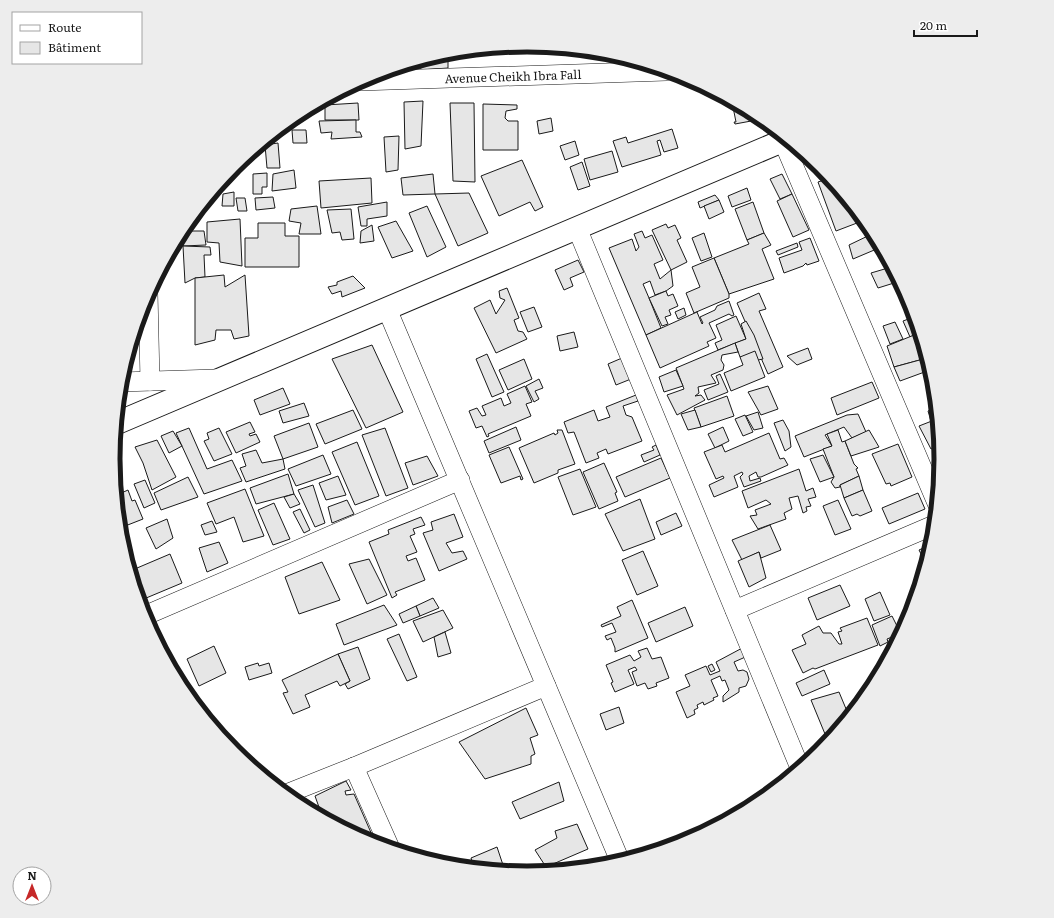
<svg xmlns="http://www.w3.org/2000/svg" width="1054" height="918" viewBox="0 0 1054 918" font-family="Literata,serif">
  <rect width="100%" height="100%" fill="#fff"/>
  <g fill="#e6e6e6" stroke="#1a1a1a">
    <path d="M448,61V68L421,70L420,64Z"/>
    <path d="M423,101L421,146L405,149L404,102Z"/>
    <path d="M732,102H733L757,115L762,119L735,124L734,122H736Z"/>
    <path d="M358,103L359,120H325V105Z"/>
    <path d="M450,103H474L475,182L453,181Z"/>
    <path d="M483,104L517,105V109L506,111L505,118L508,121H518V150H483Z"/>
    <path d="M551,118L553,131L539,134L537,121Z"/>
    <path d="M356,120V132H360L362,137L331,139L332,132L321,133L319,121Z"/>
    <path d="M672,129L678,148L664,152L660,140L657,141L661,155L622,167L613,141L626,137L628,143Z"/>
    <path d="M292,130H306L307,143H293Z"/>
    <path d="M399,136L398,170L386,172L384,137Z"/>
    <path d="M575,141L579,155L565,160L560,146Z"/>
    <path d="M262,143L263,150L253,151Z"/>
    <path d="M278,143L280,168H267L265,145Z"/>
    <path d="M612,151L618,172L590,180L584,159Z"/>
    <path d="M522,160L543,207L535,211L530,202L499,216L481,176Z"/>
    <path d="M582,162L590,186L578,190L570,167Z"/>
    <path d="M294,170L296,188L272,191L273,174Z"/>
    <path d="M267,173V187H262V194H253V174Z"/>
    <path d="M433,174L435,194L403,195L401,178Z"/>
    <path d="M782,174L792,194L780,199L770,179Z"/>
    <path d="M371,178L372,203L321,208L319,181Z"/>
    <path d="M830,178L850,203L857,223L836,231L818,182Z"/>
    <path d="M747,188L751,200L732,207L728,196Z"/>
    <path d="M234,192V206H222L223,194Z"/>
    <path d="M469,193L488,233L458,246L435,194Z"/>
    <path d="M792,194L809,230L793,237L777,201Z"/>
    <path d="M715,195L719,200L700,208L698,202Z"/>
    <path d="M273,197L275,208L256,210L255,198Z"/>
    <path d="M236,198H245L247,211H238Z"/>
    <path d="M719,200L724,212L709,219L704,206Z"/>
    <path d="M387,202V216L367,219V226H361L358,207Z"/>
    <path d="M753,202L764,233L747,240L735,209Z"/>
    <path d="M317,206L321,234H299L301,223L289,221L291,209Z"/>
    <path d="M427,206L446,247L427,257L409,213Z"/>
    <path d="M351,209L354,239L342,240L340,232L332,233L327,210Z"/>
    <path d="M240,219L242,266L220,262L219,243L207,242V222Z"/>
    <path d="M396,221L413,251L392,258L378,227Z"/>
    <path d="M258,223H285V236H299V267H245V238H258Z"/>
    <path d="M666,224L668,228L675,225L681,238L677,240L687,262L671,270L652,230Z"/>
    <path d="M372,225L374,241L360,243L361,231Z"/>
    <path d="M182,231H204L206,245L183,246Z"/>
    <path d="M642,231L645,238L652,235L663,260L654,264L660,279L671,270L673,286L666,291L655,295L650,281L643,284L649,298L661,328L646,335L609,248L632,239L636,251L639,247L634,234Z"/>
    <path d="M704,233L712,257L701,261L692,238Z"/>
    <path d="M764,233L771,245L762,249L774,279L729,294L714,258L749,244L747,240Z"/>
    <path d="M872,234L879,248L853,259L849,245Z"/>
    <path d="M810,238L819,261L807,265L806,263L803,266L784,273L779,258L802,250L799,242Z"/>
    <path d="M797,243L798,247L778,255L776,251Z"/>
    <path d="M183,246L210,247L211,255H204L205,277L195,278L185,283Z"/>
    <path d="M714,258L729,294V298L694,313L686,293L700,287L692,267Z"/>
    <path d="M887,259L899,280L894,283L884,260Z"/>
    <path d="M578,260L584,272L570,278L573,286L564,290L555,270Z"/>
    <path d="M888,268L894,283L878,288L871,273Z"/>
    <path d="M224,275L225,287L245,275L249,336L234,339L231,330H216L215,340L195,345V278Z"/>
    <path d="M353,276L365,288L342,297L341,291L332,294L328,287L337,285V282Z"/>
    <path d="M507,288L519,318L514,320L518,331L523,332L527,339L496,353L474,308L490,300L496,314L505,300L500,298L499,291Z"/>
    <path d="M666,291L668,296L673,294L678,306L669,310L671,315L665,317L668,324L662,326L649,298Z"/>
    <path d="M759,293L766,309L759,311L783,367L768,374L737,303Z"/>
    <path d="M729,301L734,315L732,316L729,314L709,323L716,338L707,342L709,346L660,368L646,335L697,312L702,324L703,323L700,317L715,310L717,306Z"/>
    <path d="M534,307L542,327L528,332L520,312Z"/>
    <path d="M684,308L686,315L678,319L675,312Z"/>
    <path d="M736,316L746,339L718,350L715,343L722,340L716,325Z"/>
    <path d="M914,317L919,333L910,337L903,321Z"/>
    <path d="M746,321L754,335L763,359L758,360L740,357L735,343L746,339L741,324Z"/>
    <path d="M895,322L903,339L890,344L883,326Z"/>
    <path d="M574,332L578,347L560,351L557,336Z"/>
    <path d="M919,333L927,358L894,367L887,346Z"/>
    <path d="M735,343L738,352L722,355L721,360L724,365L723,370L711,375L716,383L698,387L699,393L695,396L701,395L705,400L677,415L667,395L684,389L676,368Z"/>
    <path d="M372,345L403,412L366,428L332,359Z"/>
    <path d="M808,348L812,359L797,365L787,356Z"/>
    <path d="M755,351L765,377L731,391L724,373L743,365L740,357Z"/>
    <path d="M487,354L504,392L492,397L476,359Z"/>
    <path d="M622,358L631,379L616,385L608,364Z"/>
    <path d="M927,358L930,370L900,381L894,367Z"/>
    <path d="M524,359L532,379L508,390L499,370Z"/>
    <path d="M676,370L683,386L664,392L659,377Z"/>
    <path d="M720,374L728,392L708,400L704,390L719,384L716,376Z"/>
    <path d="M539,379L543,388L535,391L539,399L534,402L526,386Z"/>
    <path d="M872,382L879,398L837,415L831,398Z"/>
    <path d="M525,386L532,402L526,404L531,416L488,434L489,436L487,437L482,426L476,428L469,411L477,408L482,416L486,415L482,406L501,398L504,406L511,403L507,394Z"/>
    <path d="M768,386L778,409L761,415L748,392Z"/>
    <path d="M283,388L290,404L260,415L254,400Z"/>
    <path d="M636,395L638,401L623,406L626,415L632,417L642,441L608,454L606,449L597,453L599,458L586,463L574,432L568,433L564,422L594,410L598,421L610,417L606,407Z"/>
    <path d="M727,396L734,416L701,427L694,408Z"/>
    <path d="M304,403L309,416L283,423L279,411Z"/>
    <path d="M936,407L937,419L931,421L928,411Z"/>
    <path d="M353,410L362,429L325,444L316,424Z"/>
    <path d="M695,410L701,427L688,430L681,414Z"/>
    <path d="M758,412L763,428L754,430L746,416Z"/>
    <path d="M858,414L866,432L852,438L844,427L825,435L832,446L804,457L795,436L847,415Z"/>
    <path d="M745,415L753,432L743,436L735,419Z"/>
    <path d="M937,419L940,445L931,449L919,426Z"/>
    <path d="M783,420L789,431L791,447L785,451L774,423Z"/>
    <path d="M250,422L255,432L249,434L250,436L256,434L260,442L236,453L226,432Z"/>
    <path d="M309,423L318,447L283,459L274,436Z"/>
    <path d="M516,427L521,440L489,453L484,441Z"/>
    <path d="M723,427L729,441L715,448L708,434Z"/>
    <path d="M189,428L207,469L232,460L242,481L204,494L176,433Z"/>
    <path d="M219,428L232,454L214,461L204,441L209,439L207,433Z"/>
    <path d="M385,428L408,488L386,496L362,435Z"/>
    <path d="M557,430H562L575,464L558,470V473L534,483L519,448L554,433L555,435L558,433Z"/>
    <path d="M838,430L842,442L845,441L854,464L858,468L856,469L859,476L840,485V487L835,488L831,482L834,477L823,449L832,446L827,434Z"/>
    <path d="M869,430L879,447L851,456L845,441Z"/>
    <path d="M173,431L182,446L169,453L161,436Z"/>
    <path d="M769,433L780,459L784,458L788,465L761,477H758L756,472L749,476L750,481L760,478L761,481L744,487L740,477L743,474L742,472L734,476L738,487L714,497L709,485L724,478L723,476L716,479L704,452L722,445L725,452Z"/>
    <path d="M157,440L176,477L152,490L143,463L135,447Z"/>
    <path d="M357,442L379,496L355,505L332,452Z"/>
    <path d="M898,444L912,477L891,486L890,483L886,484L872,454Z"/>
    <path d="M656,445L660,455L644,462L641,455L654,450L652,447Z"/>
    <path d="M509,447L523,479L521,480L520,476L501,483L489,455Z"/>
    <path d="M256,450L262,463L283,459L285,469L246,482L240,468L246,466L242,454Z"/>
    <path d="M323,455L331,474L296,486L288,469Z"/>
    <path d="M823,455L834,477L820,482L810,459Z"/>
    <path d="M427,456L438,476L413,485L405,463Z"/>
    <path d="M661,458L670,478L625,497L616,477Z"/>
    <path d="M604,463L617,492L615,493L618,501L599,509L583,472Z"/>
    <path d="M580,469L596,507L573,515L558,477Z"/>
    <path d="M799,469L806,491L813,488L816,497L808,499L811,506L806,507L807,511L803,513L798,496L789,498L792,509L784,513L786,519L758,529L750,516L757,515L755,510L771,504L766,500L748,508L742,491Z"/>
    <path d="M288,474L294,494L256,504L250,488Z"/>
    <path d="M338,476L346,495L326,500L319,483Z"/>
    <path d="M859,476L863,490L844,498L840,485Z"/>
    <path d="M188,477L198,497L161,510L154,493Z"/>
    <path d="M145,480L155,503L144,508L134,484Z"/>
    <path d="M313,485L325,523L315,527L298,490Z"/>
    <path d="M245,489L264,536L243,542L234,517L216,524L207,503Z"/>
    <path d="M128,490L132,501L135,500L143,519L120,528L117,495Z"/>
    <path d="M863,490L872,511L860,516L857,514L852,516L844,498Z"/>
    <path d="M918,493L925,509L889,524L882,508Z"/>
    <path d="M294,494L300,504L290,508L284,497Z"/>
    <path d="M640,499L655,539L623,551L605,514Z"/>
    <path d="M347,500L354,514L332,523L328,507Z"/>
    <path d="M838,500L851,529L835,535L823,506Z"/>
    <path d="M274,503L290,539L273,545L258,510Z"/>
    <path d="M300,509L310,530L304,533L293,512Z"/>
    <path d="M676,513L682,526L661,535L656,522Z"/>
    <path d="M454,514L463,537L446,543L452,553L463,551L467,559L439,571L423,533L433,530L431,522Z"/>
    <path d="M421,517L425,525L413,529L415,534L410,536L417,552L406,556L408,561L416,558L425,580L395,592L397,595L392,598L369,542L389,534L388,530Z"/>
    <path d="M167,519L173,538L156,549L146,528Z"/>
    <path d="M212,521L217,532L205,535L201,525Z"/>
    <path d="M770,525L781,550L761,558L759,552L742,560L732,540Z"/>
    <path d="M219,542L228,563L207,572L199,548Z"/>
    <path d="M932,544L926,564L919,550Z"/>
    <path d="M643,551L658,586L637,595L622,560Z"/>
    <path d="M759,552L766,578L749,587L738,561Z"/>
    <path d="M170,554L182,583L139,601L130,571Z"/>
    <path d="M369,559L387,595L367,604L349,564Z"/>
    <path d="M322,562L340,600L299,614L285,577Z"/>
    <path d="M840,585L850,606L817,620L808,598Z"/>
    <path d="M880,592L890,615L874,621L865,599Z"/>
    <path d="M433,598L439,608L420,616L416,606Z"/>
    <path d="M632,600L648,638L615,652V648L611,638L607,640L605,636L616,632L612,623L602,627L601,625L621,616L617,607Z"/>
    <path d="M384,605L397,625L344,645L336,624Z"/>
    <path d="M416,606L420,616L403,623L399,614Z"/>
    <path d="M685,607L693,626L656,642L648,623Z"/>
    <path d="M443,610L453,628L423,642L413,621Z"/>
    <path d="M892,616L901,634L898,638L897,635L887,639L888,642L880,646L872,625Z"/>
    <path d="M867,618L878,645L815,669L813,668L803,673L792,650L806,644L802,635L819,626L823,633H831L839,644H842L838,632L842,631L840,628Z"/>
    <path d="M445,632L451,653L438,657L434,637Z"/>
    <path d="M399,634L417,677L407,681L387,639Z"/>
    <path d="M162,640L169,652L164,653L158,642Z"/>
    <path d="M214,646L226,673L199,686L187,659Z"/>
    <path d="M746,646L750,655L734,662L738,671L743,670L747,672L749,679L746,686L739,688V692L723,702V696L729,690L725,680L722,681L720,676L711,680L718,696L713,698L714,700L704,705L703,702L697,705L698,708L694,710L695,714L687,718L676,692L690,686L685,675L706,666L710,675L720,671L716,662Z"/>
    <path d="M358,647L370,679L348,689L345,684L350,681L338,654Z"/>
    <path d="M647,648L652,659L661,657L669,678L656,683L657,686L648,689L645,683L637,686L632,672L637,670L635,667L628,670L634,684L615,692L611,683L613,682L606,665L630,655L634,661L641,657L638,651Z"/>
    <path d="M338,654L350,681L340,686L337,681L305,695L310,707L293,714L283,693L288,692L282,680Z"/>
    <path d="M258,663L259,666L269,663L272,673L249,680L245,667Z"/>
    <path d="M712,664L715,670L711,672L708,666Z"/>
    <path d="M824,670L830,684L802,696L796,683Z"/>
    <path d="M839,692L849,716L837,731L825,734L811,700Z"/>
    <path d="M619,707L624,723L606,730L600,714Z"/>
    <path d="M526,708L538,735L530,738L535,754L531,756V764L485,779L459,742Z"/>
    <path d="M346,781L351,790L345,791L346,795L354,794L376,844L368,841L317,814L320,810L315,796Z"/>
    <path d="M559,782L564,801L520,819L512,802Z"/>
    <path d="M577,824L588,849L546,867L535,850L557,838L555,831Z"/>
    <path d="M497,847L505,871L474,868L471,858Z"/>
  </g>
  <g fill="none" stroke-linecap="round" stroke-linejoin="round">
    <defs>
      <g id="street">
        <path id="s1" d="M360,81L666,71"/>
        <path d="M783,141L937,503"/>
        <path d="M577,228L800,768"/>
        <path d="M148,293L150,381"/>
        <path d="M387,309L620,861"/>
        <path d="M121,382L216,379"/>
        <path d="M735,610L934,525"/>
        <path d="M144,616L460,480"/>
        <path d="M354,767L390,848"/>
        <path d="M286,794L354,767L546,686"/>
      </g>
      <path id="secondary" d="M117,423L787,139"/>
    </defs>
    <use href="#street" stroke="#1a1a1a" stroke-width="20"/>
    <use href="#secondary" stroke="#1a1a1a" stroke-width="24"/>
    <use href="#street" stroke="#fff" stroke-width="19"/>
    <use href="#secondary" stroke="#fff" stroke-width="22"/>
  </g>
  <g text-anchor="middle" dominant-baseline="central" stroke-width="3" stroke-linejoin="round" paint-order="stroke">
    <g font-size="12" fill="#1a1a1a" stroke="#fff">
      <text stroke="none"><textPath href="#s1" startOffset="153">Avenue Cheikh Ibra Fall</textPath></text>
    </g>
  </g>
  <path d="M0 0H1054V918H0ZM120 459a407 407 0 1 1 814 0a407 407 0 1 1-814 0Z" fill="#ededed" fill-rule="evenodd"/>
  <path fill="none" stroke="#1a1a1a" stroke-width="5" d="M120 459a407 407 0 1 1 814 0a407 407 0 1 1-814 0Z"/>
  <rect x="12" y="12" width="130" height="52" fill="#ffffff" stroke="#a3a3a3"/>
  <rect x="20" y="25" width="20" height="6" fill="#ffffff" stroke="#a3a3a3"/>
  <text x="48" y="32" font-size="12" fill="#1a1a1a">Route</text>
  <rect x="20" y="42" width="20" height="12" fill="#e6e6e6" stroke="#a3a3a3"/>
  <text x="48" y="52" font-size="12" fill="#1a1a1a">Bâtiment</text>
  <g transform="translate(32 886)"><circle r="19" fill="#ffffff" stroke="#a3a3a3"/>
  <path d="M0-3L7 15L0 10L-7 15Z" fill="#c62828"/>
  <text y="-6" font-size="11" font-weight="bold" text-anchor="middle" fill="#1a1a1a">N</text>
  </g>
  <path d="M914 30v6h63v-6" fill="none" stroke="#1a1a1a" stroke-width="2"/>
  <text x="920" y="30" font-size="12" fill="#1a1a1a" stroke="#ffffff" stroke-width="3" paint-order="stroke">20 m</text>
</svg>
